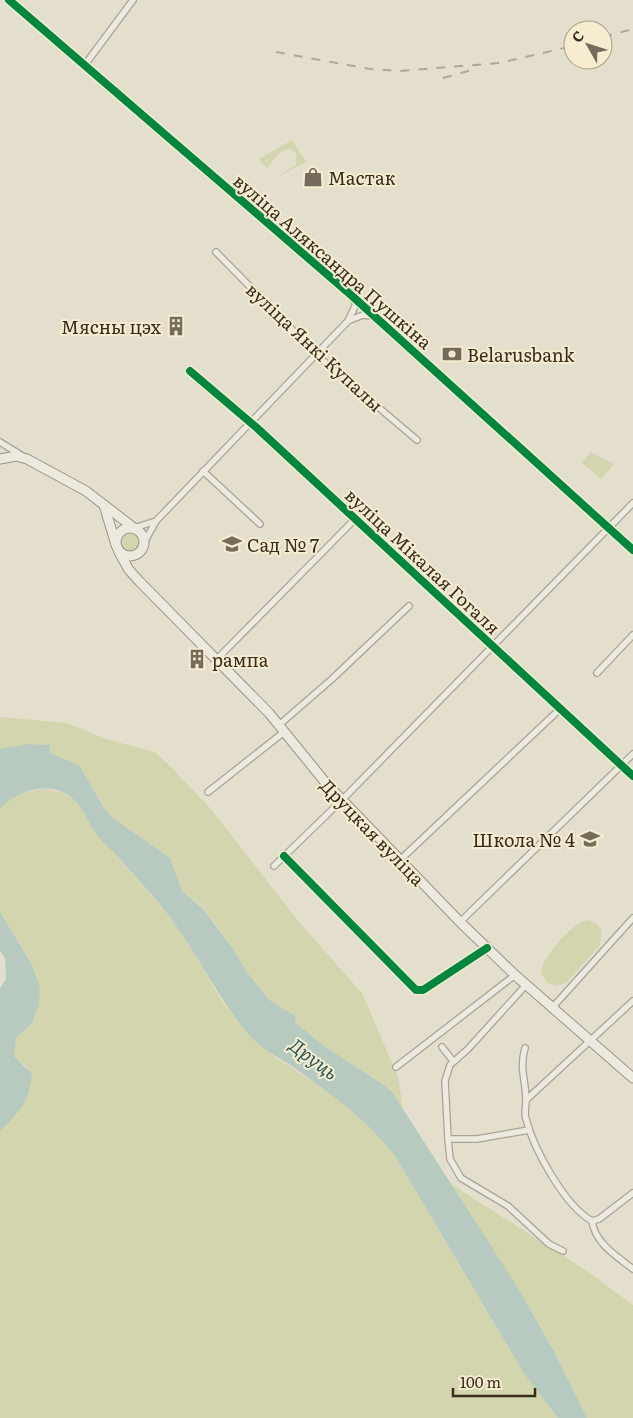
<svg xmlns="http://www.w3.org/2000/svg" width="633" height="1418" viewBox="0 0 633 1418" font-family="Literata,serif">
  <rect width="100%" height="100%" fill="#e4dfcc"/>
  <g fill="#d2d5ae">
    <path d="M292,140L306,162L274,179L296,165V153L289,149L280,152L267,168L259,159Z"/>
    <path d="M251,189L258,190L269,209L267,213L249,199L248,192Z"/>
    <path d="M591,452L614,464L601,479L582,463Z"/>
    <circle cx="130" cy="543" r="10"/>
    <path d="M0,717L67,723L109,740L155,752L171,767L210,808L299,922L362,993L398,1077L403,1109L392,1092L384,1085L327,1048L296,1023L295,1016L268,999L247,972L232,948L205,910L182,891L170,858L112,817L104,808L79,765L50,753V745L28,744L0,758Z"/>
    <path d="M46,789L64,793L77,801L95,832L168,914L186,939L223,1003L253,1038L275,1057L337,1097L380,1135L395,1156L525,1375L558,1418H0V1131L17,1115L27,1067L14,1056L16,1038L32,1023V965L0,912V809C13,794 27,791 46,789Z"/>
    <path d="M587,920L596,923L602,930L600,945L567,982L557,986L547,983L541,973C541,958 572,923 587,920Z"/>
    <path d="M451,1184L587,1271L633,1305V1418H587L554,1350L512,1280Z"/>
  </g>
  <g fill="#b7cabf">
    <path d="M28,744L50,745V753L79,765L104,808L112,817L170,858L182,891L204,910L232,948L247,972L268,999L295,1016L296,1023L327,1048L384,1085L392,1092L513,1280L554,1351L587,1418H558L525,1375L395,1156C368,1120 331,1094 293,1067C280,1058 265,1051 253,1039C219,1002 200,957 170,917C154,896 135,877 118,857C110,849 101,841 95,832C86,818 81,802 65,793C44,782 15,792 0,809V749Z"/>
    <path d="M0,912L32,965L40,988L39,1005L32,1023L16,1038L14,1056L32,1074C30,1099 19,1114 0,1131V988L6,979L5,958L0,951Z"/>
  </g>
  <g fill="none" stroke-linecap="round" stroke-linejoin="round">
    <defs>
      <g id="minor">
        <path d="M9,0L351,295L633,550"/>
        <path d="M84,66L133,0"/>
        <path d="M216,252L319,357L417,440"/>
        <path d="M350,320L363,315L371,316"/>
        <path d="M190,371L257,428L633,776"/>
        <path d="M0,442L21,455"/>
        <path d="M203,471L260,524"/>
        <path d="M134,528L156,521"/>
        <path d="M144,543L156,521L348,321L356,304L353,299"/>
        <path d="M217,659L355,519"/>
        <path d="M597,673L633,635"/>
        <path d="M279,725L332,679L409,606"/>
        <path d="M208,792L284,732"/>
        <path d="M284,856L416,990H423L487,948"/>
        <path d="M400,860L561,708"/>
        <path d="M274,866L342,800L633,503"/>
        <path d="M460,922L633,754"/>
        <path d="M526,985L468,1049L450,1065L445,1081L448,1139H477L529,1130"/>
        <path d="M552,1008L633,918"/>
        <path d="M442,1047L453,1061"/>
        <path d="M525,1048C519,1069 526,1080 526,1101C526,1107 524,1113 526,1119C534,1150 565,1206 592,1221C595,1243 615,1255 633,1269"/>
        <path d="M396,1067L515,975"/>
        <path d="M526,1100L633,1001"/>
        <path d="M448,1139L450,1159L461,1178L508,1206L549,1244L563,1251"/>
        <path d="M592,1221L599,1219L633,1193"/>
      </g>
      <g id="secondary">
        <path d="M0,459L16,456L27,459L86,491L134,528"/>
        <path d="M104,505L116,545"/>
        <circle cx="130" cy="542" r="14"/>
        <path d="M119,552L129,570L140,582L269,713L325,782L460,922L515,975L633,1078"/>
      </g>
    </defs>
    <use href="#minor" stroke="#a9a396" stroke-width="8"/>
    <use href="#secondary" stroke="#999385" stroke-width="11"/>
    <use href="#minor" stroke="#ece9de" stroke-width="5.5"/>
    <use href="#secondary" stroke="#ece9de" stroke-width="9"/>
    <g stroke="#aba89e" stroke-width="2" stroke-dasharray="9 9" stroke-linecap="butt">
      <path d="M603,37L633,29"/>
      <path d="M276,52L370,69L399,71L499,63L573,46"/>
      <path d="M443,78L472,70"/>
    </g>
    <defs>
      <g id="cycleway">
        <path d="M9,0L351,295L633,550"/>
        <path d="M190,371L257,428L633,776"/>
        <path d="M284,856L416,990H423L487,948"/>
      </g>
    </defs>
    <use href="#cycleway" stroke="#f6edd1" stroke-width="11"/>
    <use href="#cycleway" stroke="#00873e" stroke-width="8"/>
  </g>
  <defs>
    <symbol id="shop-bare" viewBox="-9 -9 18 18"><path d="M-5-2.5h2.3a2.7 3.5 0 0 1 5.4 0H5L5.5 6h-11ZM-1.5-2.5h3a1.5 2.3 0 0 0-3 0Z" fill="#746b5a" stroke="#f6edd1" stroke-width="2.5" paint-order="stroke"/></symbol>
    <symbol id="building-bare" viewBox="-9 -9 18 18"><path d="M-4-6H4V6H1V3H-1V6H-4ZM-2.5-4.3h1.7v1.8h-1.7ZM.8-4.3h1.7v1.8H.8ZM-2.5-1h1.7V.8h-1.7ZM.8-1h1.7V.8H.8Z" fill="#746b5a" stroke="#f6edd1" stroke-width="2.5" paint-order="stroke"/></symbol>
    <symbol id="bank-bare" viewBox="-9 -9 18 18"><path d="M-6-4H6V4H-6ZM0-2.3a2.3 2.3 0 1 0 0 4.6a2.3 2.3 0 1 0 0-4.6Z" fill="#746b5a" stroke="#f6edd1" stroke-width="2.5" paint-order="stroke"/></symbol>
    <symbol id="school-bare" viewBox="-9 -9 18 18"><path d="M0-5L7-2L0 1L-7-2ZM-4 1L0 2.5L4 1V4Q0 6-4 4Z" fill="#746b5a" stroke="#f6edd1" stroke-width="2.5" paint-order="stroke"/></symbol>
  </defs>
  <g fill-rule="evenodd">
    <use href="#shop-bare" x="299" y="163" width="28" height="28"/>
    <use href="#building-bare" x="162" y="312" width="28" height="28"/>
    <use href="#bank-bare" x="438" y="340" width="28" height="28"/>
    <use href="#school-bare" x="218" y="530" width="28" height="28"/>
    <use href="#building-bare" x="183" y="645" width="28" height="28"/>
    <use href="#school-bare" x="576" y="825" width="28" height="28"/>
  </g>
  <g text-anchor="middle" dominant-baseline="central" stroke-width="4" stroke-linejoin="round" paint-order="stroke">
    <g font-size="18" fill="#382c1d" stroke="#f6edd1" text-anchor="start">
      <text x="328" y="177">Мастак</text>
      <text x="161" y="326" text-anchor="end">Мясны цэх</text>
      <text x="467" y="354">Belarusbank</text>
      <text x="247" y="544">Сад № 7</text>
      <text x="212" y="659">рампа</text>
      <text x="575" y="839" text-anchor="end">Школа № 4</text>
    </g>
    <g font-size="18" fill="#382c1d" stroke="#f6edd1">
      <text transform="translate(333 261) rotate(41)">вуліца Аляксандра Пушкіна</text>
      <text transform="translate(315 347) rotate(43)">вуліца Янкі Купалы</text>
      <text transform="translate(423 561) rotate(43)">вуліца Мікалая Гогаля</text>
      <text transform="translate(373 832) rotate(46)">Друцкая вуліца</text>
    </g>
    <g font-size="19" font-style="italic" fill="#2c5858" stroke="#f6edd1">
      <text transform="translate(314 1058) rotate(37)">Друць</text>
    </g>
  </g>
  <g transform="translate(588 45) rotate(309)"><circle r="24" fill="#f6edd1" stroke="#aaa089"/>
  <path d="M0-4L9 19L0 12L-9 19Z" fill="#746b5a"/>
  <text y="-8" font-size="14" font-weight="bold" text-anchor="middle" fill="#382c1d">С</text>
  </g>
  <path d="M453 1388v8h82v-8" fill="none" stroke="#382c1d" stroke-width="2.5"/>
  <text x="460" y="1388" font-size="15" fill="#382c1d" stroke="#f6edd1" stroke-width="4" paint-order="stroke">100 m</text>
</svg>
